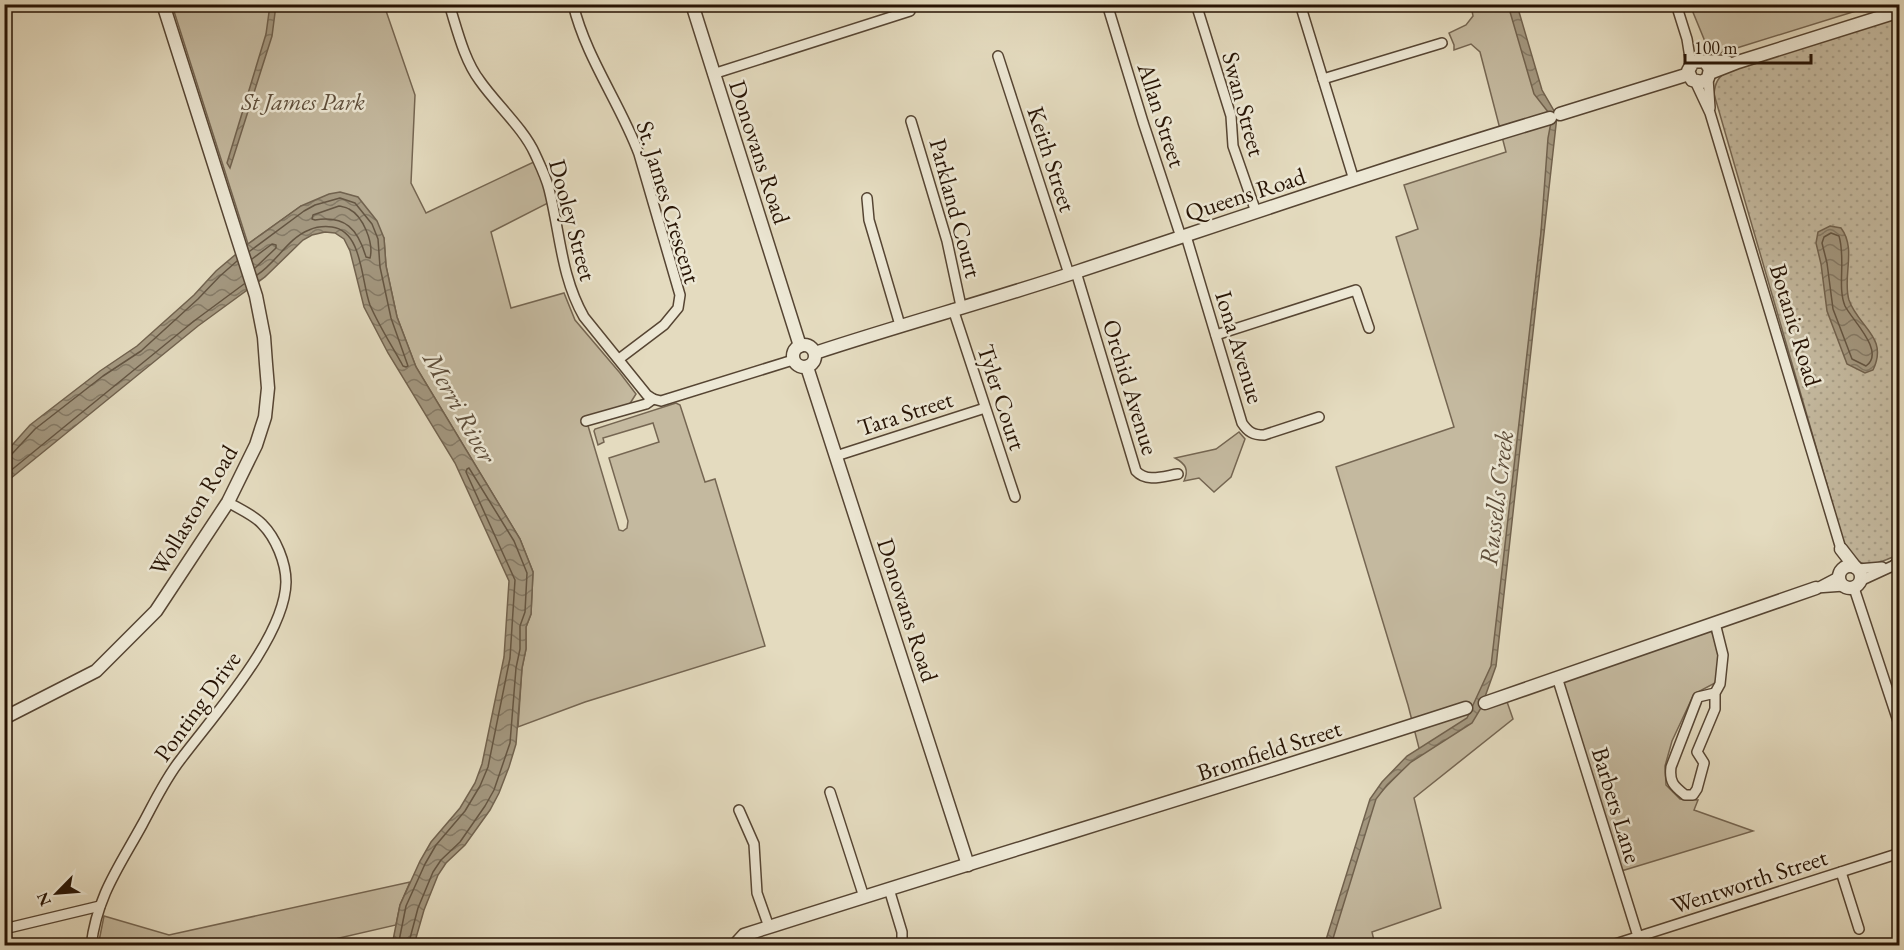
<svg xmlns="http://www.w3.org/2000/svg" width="1904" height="950" viewBox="0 0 1904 950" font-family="'EB Garamond',serif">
  <defs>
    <pattern id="garden-dots" width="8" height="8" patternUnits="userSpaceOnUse" patternTransform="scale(1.5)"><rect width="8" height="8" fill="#c4b99f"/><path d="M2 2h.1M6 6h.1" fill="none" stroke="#a89e87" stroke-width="1.8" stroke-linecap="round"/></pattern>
    <pattern id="water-waves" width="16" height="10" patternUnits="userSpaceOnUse" patternTransform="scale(1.5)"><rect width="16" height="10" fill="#a3977f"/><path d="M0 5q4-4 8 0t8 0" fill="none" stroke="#857a66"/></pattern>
  </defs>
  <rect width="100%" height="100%" fill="#e4dbbf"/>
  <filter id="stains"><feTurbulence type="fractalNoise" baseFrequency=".00333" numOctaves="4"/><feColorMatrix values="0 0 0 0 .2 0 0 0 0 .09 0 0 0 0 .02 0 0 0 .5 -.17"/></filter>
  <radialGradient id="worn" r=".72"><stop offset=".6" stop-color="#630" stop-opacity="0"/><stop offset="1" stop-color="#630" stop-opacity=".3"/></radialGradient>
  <g fill="#c4b99f" stroke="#756652" stroke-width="1.5">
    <path d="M1854,4L1856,11L1711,56L1690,5Z"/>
    <path d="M172,5H384L415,95L411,183L426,213L538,160L552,201L491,232L511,308L564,293L575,320L620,373L636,394L629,405L586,419L619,530L623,531L627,528L628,521L609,458L659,442L653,423L603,438L604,442L598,445L594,431L595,429L676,403L680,405L705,482L715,479L765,646L585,702L518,727L522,668L526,649V627L531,614L533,572L520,539L416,367L397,317L386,266L384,238L301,206L248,244Z"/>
    <path d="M1471,5H1514L1539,92L1554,117L1493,667L1473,706L1505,696L1513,719L1414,798L1441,908L1372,932L1375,945L1327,946L1373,800L1420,752L1408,705L1336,467L1454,427L1396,237L1418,229L1404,185L1506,152L1480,52L1471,44L1454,50V45L1449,33L1466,25L1473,16Z"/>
    <path d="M1239,432L1245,439L1231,477L1214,492L1199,478L1184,481C1189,470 1186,464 1175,458L1216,449Z"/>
    <path d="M1709,625L1715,640L1720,662L1715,683L1694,694L1672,741L1665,766L1666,785L1680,799L1698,800L1694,810L1753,831L1618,872L1557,677Z"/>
    <path d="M410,882L400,905L396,925L309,945L98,946L104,916L169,935Z"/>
  </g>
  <path fill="url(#garden-dots)" stroke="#756652" stroke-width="1.5" d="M1899,17V555C1872,564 1864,574 1845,547L1714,94C1715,83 1718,76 1729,71Z"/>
  <g fill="url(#water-waves)" stroke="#71624e" stroke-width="1.5">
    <path d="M270,5H276L272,36L230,168L227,163L266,34Z"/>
    <path d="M1508,5H1517L1542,90L1557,116L1496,666L1481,708L1472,723L1411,762L1387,785L1376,799L1331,945L1324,946L1370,799L1382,782L1407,756L1467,718L1491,666L1541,232L1548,138L1552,117L1534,94Z"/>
    <path d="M340,192L358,197L377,221L384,238L386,266L397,317L416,367L520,539L533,572L531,614L526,627V649L522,668L516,744L509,767L499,793L490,810L465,845L446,863L438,875L424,910L414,945H392L400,905L420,861L431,842L460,808L475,783L482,764L504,657L509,581L455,463L388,353L364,307L350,251L344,239L335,233L325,232L312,235L303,240L265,277L198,326L5,483V453L30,425L100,371L137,346L194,295L216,271L248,244L301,206L329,194Z"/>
    <path d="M1830,226L1841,228C1857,249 1842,277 1849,300C1858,327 1889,337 1873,370L1865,373L1847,364L1827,311L1821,264L1816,243L1818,232Z"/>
  </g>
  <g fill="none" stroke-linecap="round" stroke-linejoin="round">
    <g stroke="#645542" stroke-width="1.5">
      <path d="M339,206C340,206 348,208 349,209C363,216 374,243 370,258L366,257C358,229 345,215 315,220L312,219L313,215Z"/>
      <path d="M1831,233L1839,236C1846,259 1837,287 1845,306C1852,320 1886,352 1866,366L1852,359L1833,309L1827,263L1822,243L1824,237Z"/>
      <path d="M250,251L304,211L315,205L340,198L355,203L372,224L378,239L380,267L391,318L408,366L406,367L403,366C392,346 379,326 370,305C361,282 363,231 332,227C324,226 316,227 309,230C288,238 276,263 257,275"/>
      <path d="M252,259L272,244L276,245V248L255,268"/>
      <path d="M4,457L11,455L35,429L103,376L141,351L198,299L220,276L237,261"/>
      <path d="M4,476L194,321L244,284"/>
      <path d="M398,946L406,906L425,864L436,845L465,811L480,786L488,767L510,658L515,580L466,472L467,469L469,468L514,541L527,573L525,612L520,626V649L516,668L510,743L494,790L485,806L460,842L441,860L433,872L418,908L408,946"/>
    </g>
    <defs>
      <g id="minor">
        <path d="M449,4C457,29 464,60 480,81C496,104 524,129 535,154C540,165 546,177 549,189C560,232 561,277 584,317L647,395L653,399L661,401L793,360"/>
        <path d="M573,4C586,58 620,103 639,154L680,295L678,308L664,325L619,359"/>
        <path d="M1107,4L1143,122L1181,237"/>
        <path d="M1196,4L1231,116L1233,146L1256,212"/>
        <path d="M1300,4L1354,180"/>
        <path d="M1676,4L1687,39L1691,64"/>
        <path d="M998,56L1069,274"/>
        <path d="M713,74L910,11"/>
        <path d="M1708,78L1710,108"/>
        <path d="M1323,79L1442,43"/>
        <path d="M1695,81L1710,113L1841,549"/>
        <path d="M911,121L947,241L961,306"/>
        <path d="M867,198L869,220L900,325"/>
        <path d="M1186,236L1242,423C1248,432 1253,435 1264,435L1319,417"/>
        <path d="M1076,272L1136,471C1147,483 1164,476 1178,474"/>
        <path d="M953,309L1015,497"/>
        <path d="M1216,335L1356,290L1369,328"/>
        <path d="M586,421L646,404L653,399"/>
        <path d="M836,456L985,408"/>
        <path d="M1858,569L1882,567"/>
        <path d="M1860,581L1897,564"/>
        <path d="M1821,586L1840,576"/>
        <path d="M1816,588L1844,586"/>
        <path d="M1854,588L1900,727"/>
        <path d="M1715,623L1723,655L1720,684L1715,693V709L1697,752L1704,763L1697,789L1693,795H1685C1674,786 1669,782 1671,767L1698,697L1715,693"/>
        <path d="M1557,677L1641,946"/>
        <path d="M830,792L864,897"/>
        <path d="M739,810L754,844L757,893L769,927"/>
        <path d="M1841,872L1859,929"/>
        <path d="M889,889L902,932V946"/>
        <path d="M4,929L100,906"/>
        <path d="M91,946C97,896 119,867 142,825C154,803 165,779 181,759C214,715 285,637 286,582C286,563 276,538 262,524C254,515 239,509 228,502"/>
        <path d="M1609,946L1900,853"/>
      </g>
      <g id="tertiary">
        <path d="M692,4L800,346"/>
        <path d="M1706,63L1710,69L1708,78L1702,82L1692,80L1688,71L1693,62C1700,60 1718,62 1727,62"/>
        <path d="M1710,73L1738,62L1900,11"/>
        <path d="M1560,114L1689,74"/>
        <circle cx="804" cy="356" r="11"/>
        <path d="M815,353C903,324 992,300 1079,271C1236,219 1392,165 1550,118"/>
        <path d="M807,367L968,865"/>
        <path d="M1841,549L1855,567"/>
        <path d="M1897,564L1900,563"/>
        <circle cx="1850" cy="577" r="11"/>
        <path d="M1485,703L1816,588"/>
        <path d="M4,718L96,671L156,611L228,502L256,445L265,417L268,388L266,364L264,337L256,296L163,4"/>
        <path d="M734,946L744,935C984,858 1226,786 1466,708"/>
      </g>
    </defs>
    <use href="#minor" stroke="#564533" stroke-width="12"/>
    <use href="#tertiary" stroke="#564533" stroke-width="15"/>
    <use href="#minor" stroke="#ede8d5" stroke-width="9"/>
    <use href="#tertiary" stroke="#ede8d5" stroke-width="12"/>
  </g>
  <g text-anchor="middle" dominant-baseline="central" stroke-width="5" stroke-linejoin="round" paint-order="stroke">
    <g font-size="24" font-style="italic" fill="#5d4d3a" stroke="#ede8d5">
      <text x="303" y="101">St James Park</text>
    </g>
    <g font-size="24" fill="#261304" stroke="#ede8d5">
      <text transform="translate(1244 104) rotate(75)">Swan Street</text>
      <text transform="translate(1162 115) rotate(72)">Allan Street</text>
      <text transform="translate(760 152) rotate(72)">Donovans Road</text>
      <text transform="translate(1052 159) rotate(72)">Keith Street</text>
      <text transform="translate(1245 194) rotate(-18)">Queens Road</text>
      <text transform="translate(669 202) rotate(73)">St. James Crescent</text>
      <text transform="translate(956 208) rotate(75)">Parkland Court</text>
      <text transform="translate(573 220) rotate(75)">Dooley Street</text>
      <text transform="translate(1796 325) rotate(73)">Botanic Road</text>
      <text transform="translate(1240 347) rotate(73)">Iona Avenue</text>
      <text transform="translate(1131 387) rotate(73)">Orchid Avenue</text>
      <text transform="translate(1002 397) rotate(72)">Tyler Court</text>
      <text transform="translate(905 413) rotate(-18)">Tara Street</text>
      <text transform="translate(193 510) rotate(-59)">Wollaston Road</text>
      <text transform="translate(908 610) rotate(72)">Donovans Road</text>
      <text transform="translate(197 706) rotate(-54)">Ponting Drive</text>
      <text transform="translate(1269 750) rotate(-18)">Bromfield Street</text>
      <text transform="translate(1617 805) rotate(73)">Barbers Lane</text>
      <text transform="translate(1749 881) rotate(-18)">Wentworth Street</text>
    </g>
    <g font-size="26" font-style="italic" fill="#5e4e3b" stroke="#ede8d5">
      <text transform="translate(460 407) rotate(61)">Merri River</text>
      <text transform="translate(1496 498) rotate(-83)">Russells Creek</text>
    </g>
  </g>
  <rect width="1904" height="950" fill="none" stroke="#e4dbbf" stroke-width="24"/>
  <rect x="6" y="6" width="1892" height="938" fill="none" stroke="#261304" stroke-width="3"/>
  <rect x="12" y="12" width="1880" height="926" fill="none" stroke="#261304" stroke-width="1.5"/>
  <g transform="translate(57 893) rotate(245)" stroke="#ede8d5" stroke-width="4.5" paint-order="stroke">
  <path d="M0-4.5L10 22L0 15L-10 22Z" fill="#261304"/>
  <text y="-9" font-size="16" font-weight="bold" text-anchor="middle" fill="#261304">N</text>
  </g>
  <path d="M1685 54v9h126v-9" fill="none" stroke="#261304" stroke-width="3"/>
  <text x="1694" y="54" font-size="18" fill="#261304" stroke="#ede8d5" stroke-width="4.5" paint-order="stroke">100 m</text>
  <rect width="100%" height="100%" filter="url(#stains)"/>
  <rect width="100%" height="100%" fill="url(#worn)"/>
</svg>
